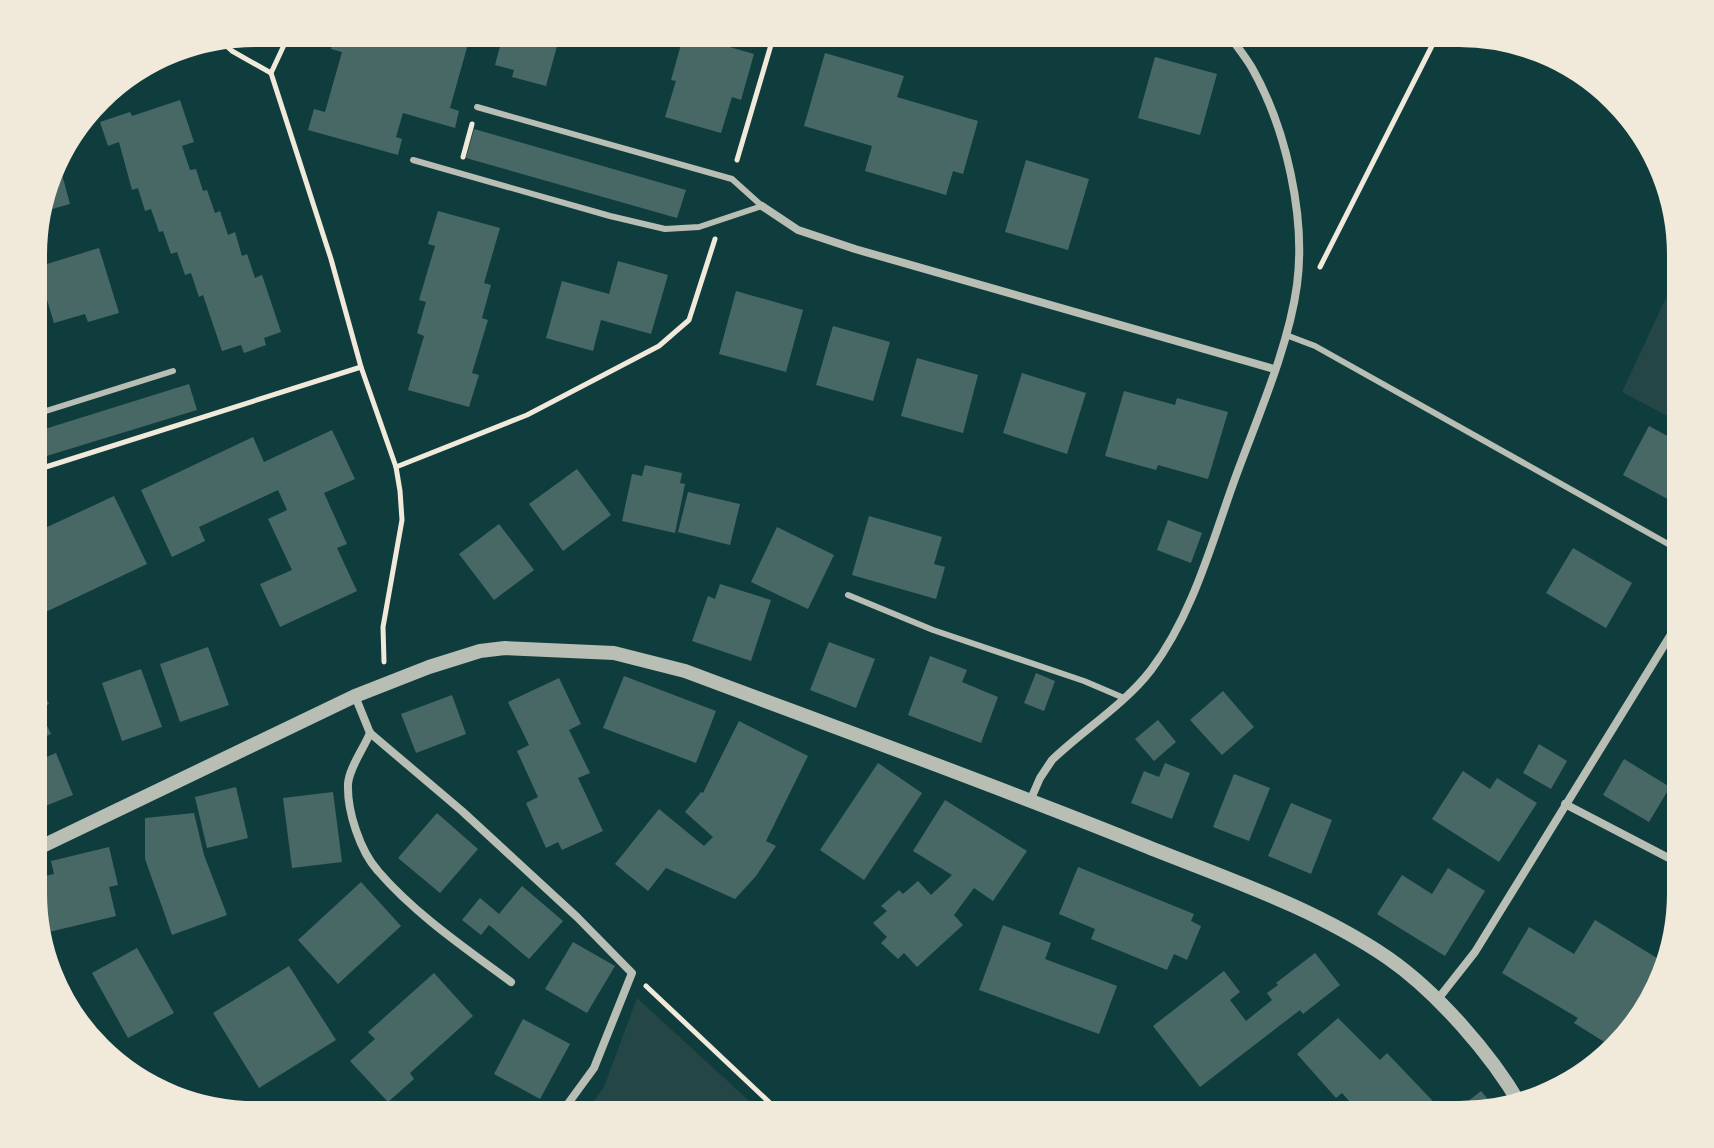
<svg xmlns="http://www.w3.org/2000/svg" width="1714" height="1148" viewBox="0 0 1714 1148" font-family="'Work Sans',sans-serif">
  <rect width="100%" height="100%" fill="#0f3d3e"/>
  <g fill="#244646">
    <path d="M1686,255V426L1622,392Z"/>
    <path d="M637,998L770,1120H580L604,1087Z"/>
  </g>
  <g fill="#486865">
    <path d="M337,28L393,44L397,28H478L473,45L468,44L450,108L459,111L455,128L403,113L396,137L402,139L398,155L308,130L314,109L325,112L342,52L331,49Z"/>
    <path d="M505,28H562L546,86L512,77L514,70L495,65Z"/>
    <path d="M684,34L754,54L741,100L732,97L721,133L665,117L676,81L671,80Z"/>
    <path d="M825,53L904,76L897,97L978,121L963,174L953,171L946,195L865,171L872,146L804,126Z"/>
    <path d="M1155,57L1217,74L1200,135L1138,118Z"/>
    <path d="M180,100L194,142L182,146L190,170L196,169L203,191L207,190L215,213L220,211L228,235L235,232L242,256L247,254L255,278L262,275L281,332L264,338L266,345L244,353L241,345L222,351L203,295L199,297L191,273L185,275L177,252L171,254L163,231L159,232L151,209L145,211L138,188L132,190L119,142L108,146L100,122L130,112L132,116Z"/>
    <path d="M474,129L686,190L677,218L466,158Z"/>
    <path d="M59,141L62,151L56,152L70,204L34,214Z"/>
    <path d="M1026,160L1089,179L1068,250L1005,232Z"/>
    <path d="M438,211L500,228L484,283L491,285L482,318L488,320L472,373L479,375L469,407L408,390L424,336L417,333L426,302L419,300L435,246L428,244Z"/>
    <path d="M99,248L119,313L88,322L85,314L54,323L37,267Z"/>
    <path d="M618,261L668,275L651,334L601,320L593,351L546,338L562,281L609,294Z"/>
    <path d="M736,291L803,310L786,372L719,354Z"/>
    <path d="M833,326L890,342L873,401L816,385Z"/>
    <path d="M917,358L978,375L963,433L901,416Z"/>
    <path d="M1022,373L1086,393L1067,454L1003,433Z"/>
    <path d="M189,384L197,410L40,458L32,433Z"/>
    <path d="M1124,391L1175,405L1177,398L1228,412L1208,479L1158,465L1156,470L1105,456Z"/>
    <path d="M1649,426L1686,446V505L1679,501L1677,504L1623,475Z"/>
    <path d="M332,430L355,479L324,493L347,544L337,548L357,591L280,627L260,584L292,570L268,519L287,510L278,490L199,527L205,541L172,557L141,490L253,437L264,462Z"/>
    <path d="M645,465L682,473L680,483L685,484L675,533L622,521L632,474L642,476Z"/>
    <path d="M577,469L611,515L563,551L529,504Z"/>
    <path d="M688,492L740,504L730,545L678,532Z"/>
    <path d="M114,496L147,564L33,618L30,612V535Z"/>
    <path d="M869,516L942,537L934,564L945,567L936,599L852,575Z"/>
    <path d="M1168,520L1202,533L1191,563L1157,550Z"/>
    <path d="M499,524L534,570L494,600L459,554Z"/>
    <path d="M777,527L834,555L808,609L751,582Z"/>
    <path d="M1573,548L1632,583L1606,628L1546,593Z"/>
    <path d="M720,584L771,600L751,661L692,641L708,596L715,599Z"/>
    <path d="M829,642L875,659L856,708L810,690Z"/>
    <path d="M208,647L229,705L180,722L160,664Z"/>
    <path d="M930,656L967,670L962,682L998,697L981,743L908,715Z"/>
    <path d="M30,662L49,704L39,709L51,734L30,743Z"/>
    <path d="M141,669L162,727L122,741L102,683Z"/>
    <path d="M1036,673L1055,681L1044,711L1024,703Z"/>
    <path d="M624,676L716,711L696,763L603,728Z"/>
    <path d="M559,678L581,724L569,730L590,773L578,778L603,831L562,850L558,842L546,848L526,803L538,797L517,751L529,745L508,702Z"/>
    <path d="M1223,691L1254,727L1222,755L1190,720Z"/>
    <path d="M452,695L466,734L416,753L401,714Z"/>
    <path d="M1158,720L1176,742L1154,761L1135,739Z"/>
    <path d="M739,721L808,756L766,841L776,846L756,876L735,899L666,868L648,891L615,864L659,809L704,846L713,837L685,812L701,792L703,793Z"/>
    <path d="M1539,744L1567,761L1551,789L1523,773Z"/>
    <path d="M56,753L73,795L30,812V764Z"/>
    <path d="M1624,759L1670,787L1649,822L1603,795Z"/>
    <path d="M878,763L922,793L864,880L820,850Z"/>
    <path d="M1165,763L1190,773L1172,819L1131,803L1144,771L1159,777Z"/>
    <path d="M1463,771L1490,789L1497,778L1537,803L1499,862L1432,819Z"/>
    <path d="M1234,774L1270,788L1249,841L1213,827Z"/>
    <path d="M236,787L248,838L207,848L195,797Z"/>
    <path d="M333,792L342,862L292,868L283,798Z"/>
    <path d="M945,800L1027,851L993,901L974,888L954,915L963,925L917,967L904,953L898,959L881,943L887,937L873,923L887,911L881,906L899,890L903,894L918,881L931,895L952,875L913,851Z"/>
    <path d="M1291,803L1332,820L1311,874L1268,856Z"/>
    <path d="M194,813L204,855L227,915L172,935L145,859V818Z"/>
    <path d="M437,813L478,849L440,893L398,858Z"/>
    <path d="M109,847L118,885L109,887L116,916L49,932L36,878L54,874L51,861Z"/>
    <path d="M1078,867L1194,914L1191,921L1201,926L1187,960L1174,954L1167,970L1091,939L1095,929L1059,914Z"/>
    <path d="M1448,868L1485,891L1445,956L1377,914L1402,875L1432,894Z"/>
    <path d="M361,882L401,926L338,984L298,940Z"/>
    <path d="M522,886L563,921L529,959L489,925L481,935L462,920L480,898L499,914Z"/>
    <path d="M1595,920L1665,963L1639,1031L1614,1052V1048L1574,1023L1578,1018L1502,973L1529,927L1574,954Z"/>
    <path d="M1003,925L1051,943L1045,959L1117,986L1099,1034L979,990Z"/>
    <path d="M573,942L615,966L587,1013L545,989Z"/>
    <path d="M137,948L174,1013L128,1038L92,973Z"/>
    <path d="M1315,953L1340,985L1303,1014L1300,1010L1200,1087L1153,1026L1224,971L1240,992L1230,1000L1246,1021L1272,1000L1267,993L1278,985L1276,983Z"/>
    <path d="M289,966L336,1040L259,1088L213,1013Z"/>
    <path d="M434,973L473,1016L410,1073L414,1079L388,1102L350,1061L375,1039L368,1032Z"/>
    <path d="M1338,1018L1380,1060L1387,1053L1448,1117L1481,1091L1498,1111L1460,1120H1366L1342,1093L1336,1098L1297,1054Z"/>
    <path d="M523,1019L570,1044L540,1099L494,1074Z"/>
  </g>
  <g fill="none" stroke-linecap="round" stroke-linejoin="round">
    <g stroke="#f1e9da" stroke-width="5">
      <path d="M214,35L232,51L271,73L331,259L361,367L396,467L400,491L402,520L383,627L384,662"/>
      <path d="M271,73L292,28"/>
      <path d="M463,157L472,124"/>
      <path d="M737,160L776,28"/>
      <path d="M1320,267L1441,28"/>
      <path d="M396,467L527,415L659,346L689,320L715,239"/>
      <path d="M30,472L361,367"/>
      <path d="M646,986L788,1120"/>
    </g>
    <g stroke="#b8beb3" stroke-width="6">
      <path d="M413,160L610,216L665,229L699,227L762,206L732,179L477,107"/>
      <path d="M1286,335L1315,346L1686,554"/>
      <path d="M30,416L173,371"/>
      <path d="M848,595L933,630L1084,681L1124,698"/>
    </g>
    <g stroke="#b8beb3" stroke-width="8">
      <path d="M762,206L798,230L855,249L1274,369"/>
      <path d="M355,696L370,733L462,811L577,917L632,973L594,1068L556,1120"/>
      <path d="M370,733C364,748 349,768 348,784C347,811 360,851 378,871C415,914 465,948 511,982"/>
      <path d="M1030,801L1040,778L1052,760C1083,730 1124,705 1151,670C1191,617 1210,549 1232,487C1254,425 1288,351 1297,285C1306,217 1286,128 1252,68C1244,54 1233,42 1224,28"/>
      <path d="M1565,804L1686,867"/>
      <path d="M1438,999L1475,952L1686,610"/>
    </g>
    <path stroke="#b8beb3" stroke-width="14" d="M30,852L355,696L429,667L480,651L505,648L614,653L685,671C840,729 995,785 1148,847C1230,880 1315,908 1388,958C1437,992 1492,1055 1521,1106"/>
  </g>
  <path d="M0 0H1714V1148H0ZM255 42H1459A213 213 0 0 1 1672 255V893A213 213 0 0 1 1459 1106H255A213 213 0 0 1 42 893V255A213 213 0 0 1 255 42Z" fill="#f1e9da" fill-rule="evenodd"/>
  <path fill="none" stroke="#f1e9da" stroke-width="10" d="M255 42H1459A213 213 0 0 1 1672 255V893A213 213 0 0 1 1459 1106H255A213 213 0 0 1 42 893V255A213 213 0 0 1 255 42Z"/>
</svg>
